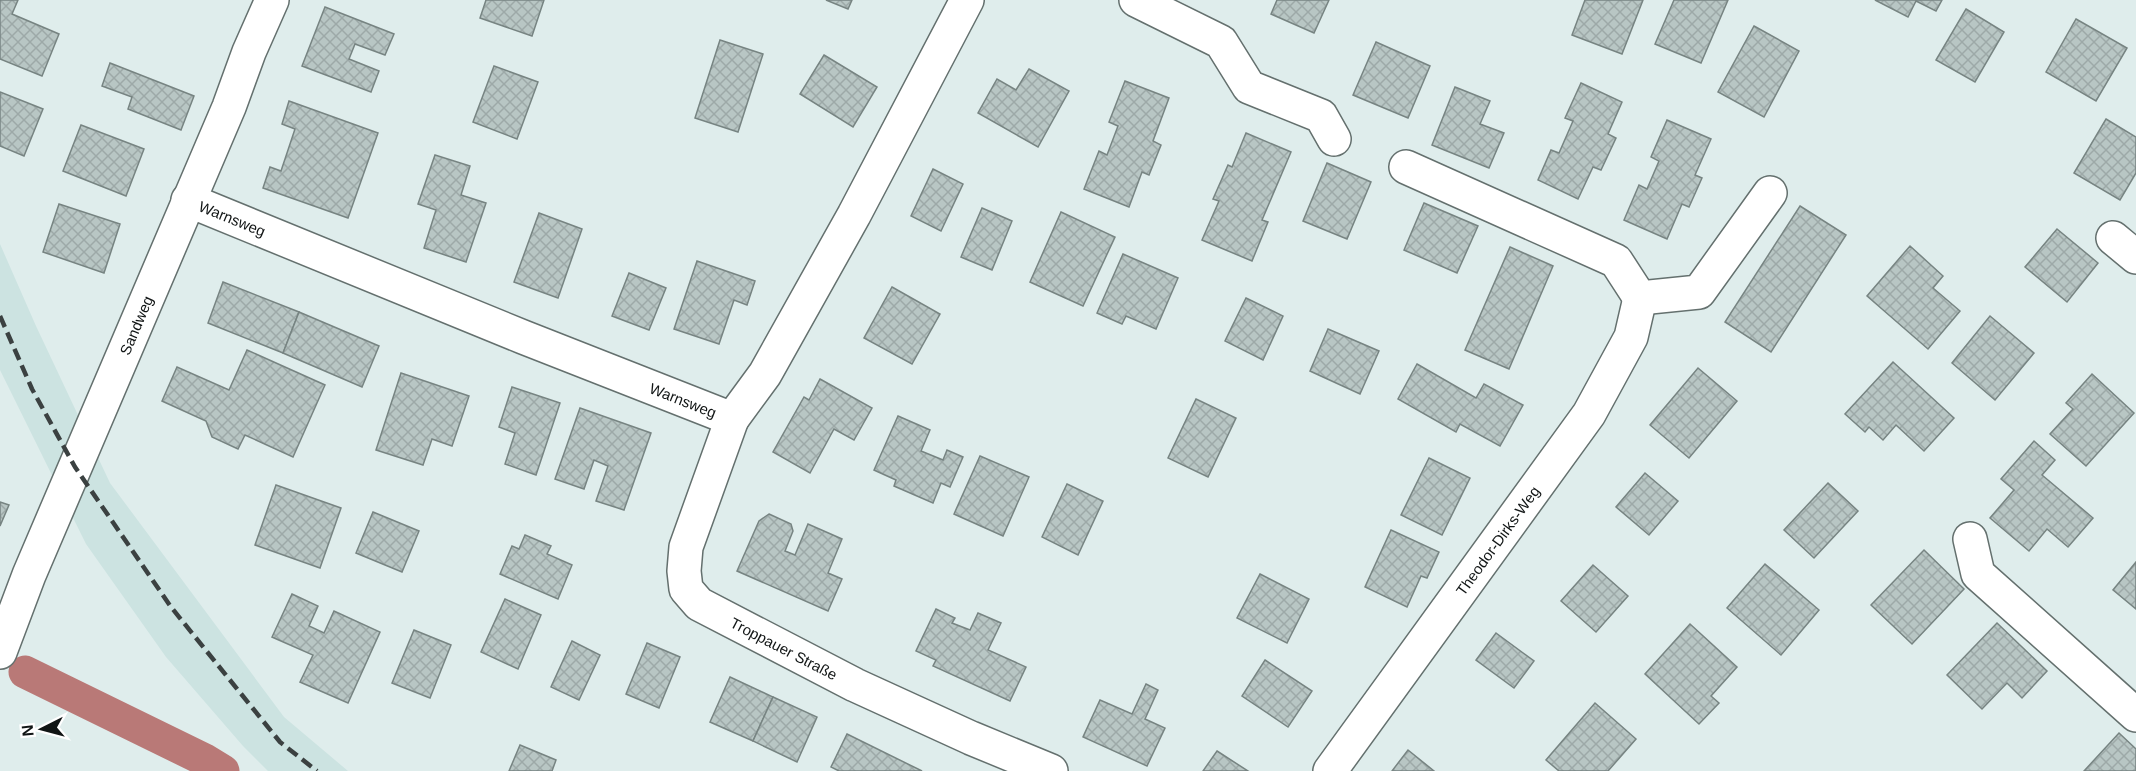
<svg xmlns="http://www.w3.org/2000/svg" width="2136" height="771" viewBox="0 0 2136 771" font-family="Arial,sans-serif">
  <defs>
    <pattern id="building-cross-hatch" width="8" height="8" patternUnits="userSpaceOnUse" patternTransform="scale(1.5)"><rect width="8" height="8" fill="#b8c6c4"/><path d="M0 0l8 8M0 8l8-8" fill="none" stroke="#9da9a8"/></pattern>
  </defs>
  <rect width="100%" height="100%" fill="#dfedec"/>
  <path fill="#cce3e1" d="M0,244L36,326L110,483L284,717L348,771H268L243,746L166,657L86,544L0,370Z"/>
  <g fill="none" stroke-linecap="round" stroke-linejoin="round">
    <path stroke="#b97977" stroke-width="33" d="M25,672L205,760L223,771"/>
  </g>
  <g fill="url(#building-cross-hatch)" stroke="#778482" stroke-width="1.5">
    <path d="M0,0H18L12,14L59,34L42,76L0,59Z"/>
    <path d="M486,0H544L532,36L480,18Z"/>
    <path d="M826,0H852L848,9Z"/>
    <path d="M1277,0H1329L1314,33L1271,14Z"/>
    <path d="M1585,0H1643L1622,54L1572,35Z"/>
    <path d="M1674,0H1728L1701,63L1655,44Z"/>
    <path d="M1875,0H1942L1936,11L1916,1L1908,17Z"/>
    <path d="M325,7L394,34L385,55L355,44L349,59L379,71L371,92L302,66Z"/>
    <path d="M1966,9L2004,32L1975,82L1936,60Z"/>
    <path d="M2076,19L2127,48L2096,101L2046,72Z"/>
    <path d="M1754,26L1799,51L1764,117L1718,92Z"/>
    <path d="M720,40L763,54L738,132L695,118Z"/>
    <path d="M1376,42L1430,66L1408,118L1353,95Z"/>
    <path d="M824,55L877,87L853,127L800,94Z"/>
    <path d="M110,63L194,96L181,130L128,109L132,97L102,86Z"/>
    <path d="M494,66L538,82L517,139L473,122Z"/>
    <path d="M1029,69L1069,91L1038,147L978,113L997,79L1016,90Z"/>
    <path d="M1125,81L1169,98L1153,141L1161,145L1149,175L1142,172L1129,207L1084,189L1099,151L1107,155L1118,126L1109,122Z"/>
    <path d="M1581,83L1622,102L1608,134L1616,138L1601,170L1593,167L1578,199L1538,180L1551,150L1559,153L1573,121L1565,118Z"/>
    <path d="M1455,87L1490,101L1480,124L1504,133L1489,168L1432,145Z"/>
    <path d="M0,92L43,109L24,156L0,146Z"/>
    <path d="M289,101L378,133L348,218L263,188L270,167L281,171L295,129L282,124Z"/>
    <path d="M2106,119L2136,137V173L2120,200L2074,173Z"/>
    <path d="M1667,120L1711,139L1695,175L1702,178L1689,207L1682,204L1667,239L1624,220L1639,185L1647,189L1659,161L1651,157Z"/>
    <path d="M81,125L144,149L126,196L63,171Z"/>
    <path d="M1246,133L1291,152L1262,220L1268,222L1252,261L1202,240L1219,201L1213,199L1228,165L1232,167Z"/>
    <path d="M435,155L470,166L461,195L486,203L466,262L424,248L436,210L418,204Z"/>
    <path d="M1327,163L1371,182L1347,239L1303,221Z"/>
    <path d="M933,169L963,184L941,231L911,216Z"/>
    <path d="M1424,203L1478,226L1457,273L1404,250Z"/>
    <path d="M59,204L120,224L104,273L43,252Z"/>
    <path d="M1800,206L1846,235L1771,352L1725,322Z"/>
    <path d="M982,208L1012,221L992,270L961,257Z"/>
    <path d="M1061,212L1115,237L1083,306L1030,282Z"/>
    <path d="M539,213L582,229L558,298L514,282Z"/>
    <path d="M2057,229L2098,263L2067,302L2025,267Z"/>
    <path d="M1910,246L1943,276L1933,288L1960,311L1928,349L1867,296Z"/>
    <path d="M1510,247L1553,266L1509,369L1465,350Z"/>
    <path d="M1123,254L1178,278L1156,329L1126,316L1122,324L1097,313Z"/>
    <path d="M697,261L755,281L747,305L734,300L719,344L674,329Z"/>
    <path d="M629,273L666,288L649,330L612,316Z"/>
    <path d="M223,282L299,312L283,353L208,323Z"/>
    <path d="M892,287L940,314L912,364L864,338Z"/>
    <path d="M1246,298L1283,316L1263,360L1225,341Z"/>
    <path d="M299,312L379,346L362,387L283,353Z"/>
    <path d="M1990,316L2034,353L1995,400L1952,363Z"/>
    <path d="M1328,329L1379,351L1360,394L1310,371Z"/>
    <path d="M247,350L325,385L293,457L245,435L238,449L212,437L206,421L162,401L177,367L229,390Z"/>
    <path d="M1893,362L1954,418L1924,451L1896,425L1883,440L1869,427L1865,432L1845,414Z"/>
    <path d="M1417,364L1476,398L1484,384L1523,405L1500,446L1460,424L1456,432L1398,399Z"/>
    <path d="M1698,368L1737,401L1689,458L1650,425Z"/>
    <path d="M401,373L469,396L452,446L432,439L423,465L376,450Z"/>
    <path d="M2092,374L2134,413L2086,466L2050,434L2073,409L2066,403Z"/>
    <path d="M820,379L872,408L854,440L834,429L810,473L773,452L804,397L809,400Z"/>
    <path d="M512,387L560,403L536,475L505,464L515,433L499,427Z"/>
    <path d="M1196,399L1236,418L1208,477L1168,458Z"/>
    <path d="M580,408L651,433L624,510L596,501L608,466L594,460L584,489L555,479Z"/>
    <path d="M898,416L930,430L921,451L943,460L947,450L963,457L950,487L941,483L933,503L894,486L896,480L874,470Z"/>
    <path d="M2034,441L2055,460L2042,475L2093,518L2068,547L2047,529L2029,551L1990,518L2014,490L2001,479Z"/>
    <path d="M980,456L1029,477L1003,536L954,514Z"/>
    <path d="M1429,458L1470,478L1442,535L1401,515Z"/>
    <path d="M1645,473L1678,501L1649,535L1616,507Z"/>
    <path d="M1828,483L1858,511L1814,558L1784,530Z"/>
    <path d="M1067,484L1103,501L1078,555L1042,537Z"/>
    <path d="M276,485L341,508L320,568L255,545Z"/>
    <path d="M0,502L9,505L0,526Z"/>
    <path d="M373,512L419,531L402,572L356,553Z"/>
    <path d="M769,514L791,524L793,531L785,551L795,555L808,524L842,539L828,573L842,579L828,611L737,571L759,521Z"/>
    <path d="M1391,530L1439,552L1427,578L1421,576L1407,607L1365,587Z"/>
    <path d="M525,535L551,546L547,554L572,565L558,599L500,574L512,546L519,549Z"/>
    <path d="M1924,550L1964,589L1912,644L1871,605Z"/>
    <path d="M2136,562V609L2113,590Z"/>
    <path d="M1765,564L1819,610L1781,655L1727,608Z"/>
    <path d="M1593,565L1628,596L1596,632L1561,601Z"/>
    <path d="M1260,574L1309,599L1287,643L1237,618Z"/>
    <path d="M292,594L318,606L309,626L324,633L334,611L380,632L348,703L300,682L313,655L272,637Z"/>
    <path d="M505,599L541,615L518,669L481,652Z"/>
    <path d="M936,609L955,618L952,623L970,630L978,613L1001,623L988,650L1026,667L1010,701L933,666L936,660L916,651Z"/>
    <path d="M1997,623L2047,671L2022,698L2007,683L1982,709L1947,675Z"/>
    <path d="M1690,624L1737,667L1711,696L1719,703L1699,724L1645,674Z"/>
    <path d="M414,630L451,645L430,698L392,683Z"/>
    <path d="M1496,633L1534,661L1514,688L1476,660Z"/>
    <path d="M572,641L600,655L579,700L551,687Z"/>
    <path d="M647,643L680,657L659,708L626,694Z"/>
    <path d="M1265,660L1312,691L1288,727L1242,696Z"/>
    <path d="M730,677L773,697L753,741L710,722Z"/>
    <path d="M1146,684L1158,690L1145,719L1165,728L1147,766L1083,737L1100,700L1132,714Z"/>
    <path d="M773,697L817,717L797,762L753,741Z"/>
    <path d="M1595,703L1636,739L1608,771H1559L1546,760Z"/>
    <path d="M2119,733L2136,749V771H2084Z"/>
    <path d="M847,734L922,771H839L831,767Z"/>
    <path d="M520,745L556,760L552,771H509Z"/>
    <path d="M1408,750L1434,771H1392Z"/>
    <path d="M1217,751L1248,771H1203Z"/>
  </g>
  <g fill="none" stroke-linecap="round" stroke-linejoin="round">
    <defs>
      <g id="minor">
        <path d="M1136,0L1221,42L1249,87L1321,116L1334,139"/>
        <path d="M1406,167L1616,261L1640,298L1699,292L1770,193"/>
        <path id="s1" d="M188,200L523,337L732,419L765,374L854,215L967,0"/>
        <path d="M2113,238L2136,257"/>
        <path id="s2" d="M732,419L686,547L684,571L686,589L699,604L855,685L971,738L1051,771"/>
        <path d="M1970,539L1978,574L2136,715"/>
        <path id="s3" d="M0,652L29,575L229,107L249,52L272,0"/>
        <path id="s4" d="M1330,771L1589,414L1631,337L1640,298"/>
      </g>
    </defs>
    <use href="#minor" stroke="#64706e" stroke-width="36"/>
    <use href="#minor" stroke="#fff" stroke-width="33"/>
    <path stroke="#3b4141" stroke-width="4.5" stroke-dasharray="12 6" stroke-linecap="butt" d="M0,316L32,389L75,467L171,607L280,742L317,771"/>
  </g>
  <g text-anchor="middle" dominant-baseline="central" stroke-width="4.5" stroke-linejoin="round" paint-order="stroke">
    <g font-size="15" fill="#111515" stroke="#fff">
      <text stroke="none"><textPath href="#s1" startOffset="48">Warnsweg</textPath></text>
      <text stroke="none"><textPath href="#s3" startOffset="354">Sandweg</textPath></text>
      <text stroke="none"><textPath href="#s1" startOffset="534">Warnsweg</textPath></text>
      <text stroke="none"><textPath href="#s4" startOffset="285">Theodor-Dirks-Weg</textPath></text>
      <text stroke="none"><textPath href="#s2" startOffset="294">Troppauer Straße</textPath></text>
    </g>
  </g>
  <g transform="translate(42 729) rotate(264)" stroke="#ffffff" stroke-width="4.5" paint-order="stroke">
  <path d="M0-4.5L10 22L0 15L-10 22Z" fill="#111515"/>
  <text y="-9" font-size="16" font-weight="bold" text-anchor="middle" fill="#111515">N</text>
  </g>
</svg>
